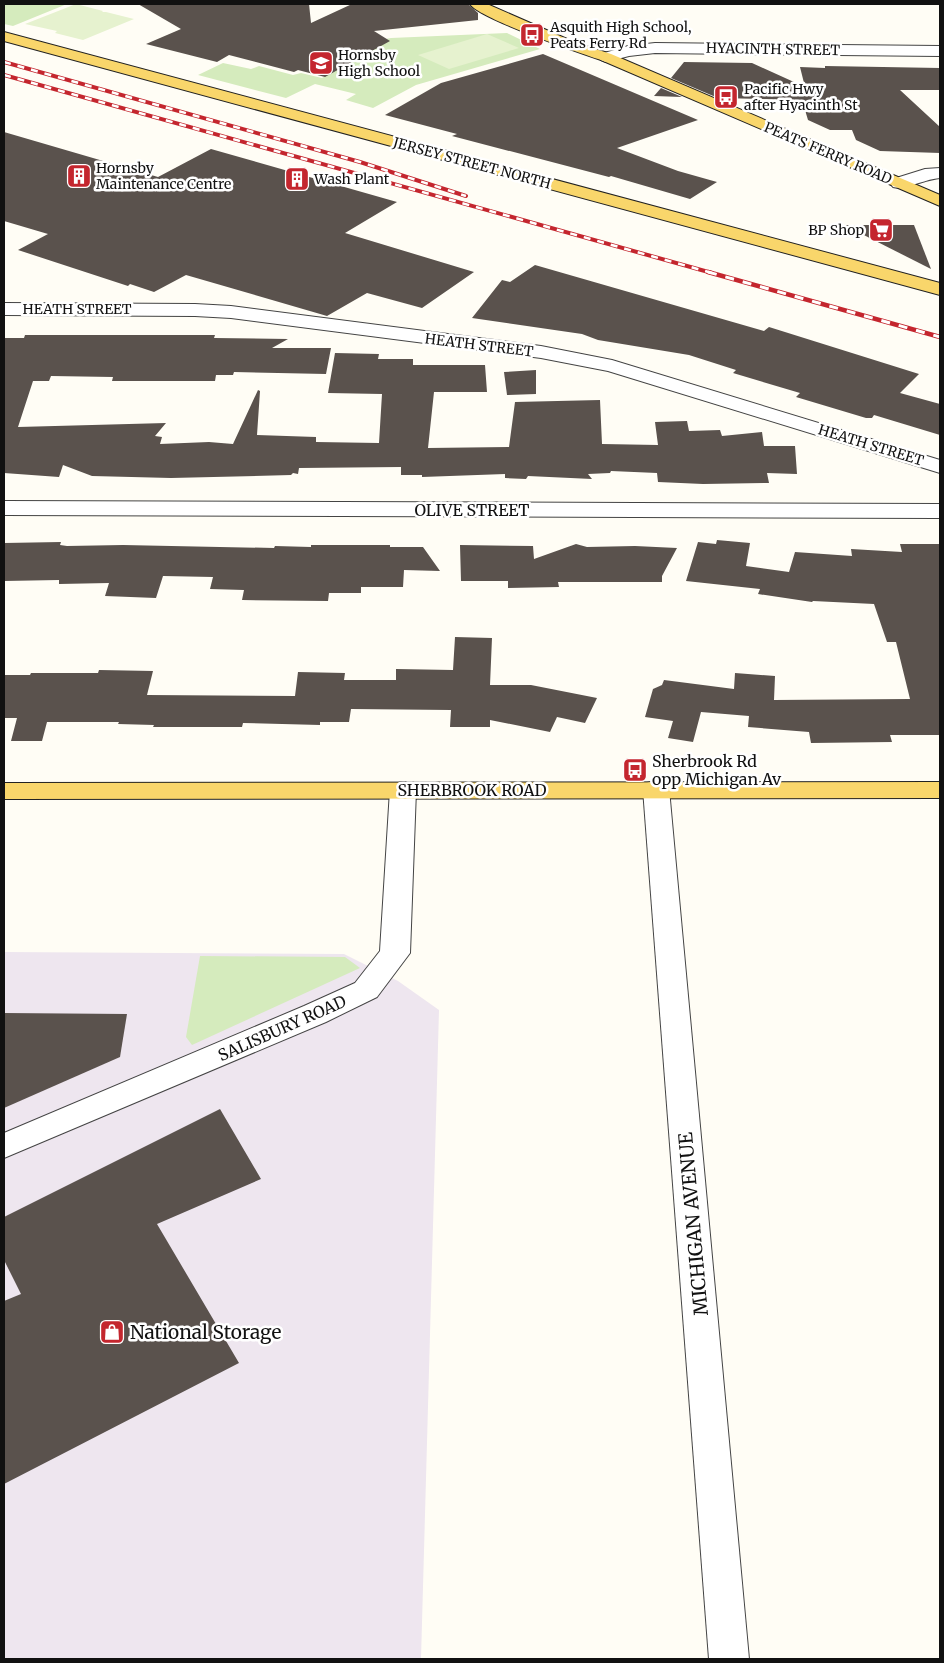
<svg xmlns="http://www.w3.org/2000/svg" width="944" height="1663" viewBox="0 0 944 1663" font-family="Merriweather,serif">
  <rect width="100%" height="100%" fill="#fffdf5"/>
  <path fill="#eee6ef" d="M4,952L344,954L398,981L439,1010L421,1659H4Z"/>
  <g fill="#d5ebbd">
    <path d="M4,4H67L13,26L4,24Z"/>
    <path d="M507,33L540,49L416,85L373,108L346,100L356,94L315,84L286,98L198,75L223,63L251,69L259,66L293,75L301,73L322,78L340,68L357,44L391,38Z"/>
    <path d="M200,956L345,957L360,968L192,1045L186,1037Z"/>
  </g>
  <g fill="#e6f2cf">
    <path d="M76,4L103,11L102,12H106L134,19L83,40L55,33L57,31L25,24Z"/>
    <path d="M487,34L519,48L449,69L418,55Z"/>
  </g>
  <g fill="#5a524d">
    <path d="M138,4H309L311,23L352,4H468L478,13V20L374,31L390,41L325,77L298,70L294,72L229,55L217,62L146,44L181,29Z"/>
    <path d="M543,54L698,120L617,148L678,171L717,182L690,199L611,176L609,177L452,136L457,134L385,115L441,83Z"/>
    <path d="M684,62L752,63L805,87L800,67L825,68V66L940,68V90H900L940,127V153L880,151L856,140L852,130H830L808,120L802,100L718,98L671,78Z"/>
    <path d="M661,88L682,97L654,96Z"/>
    <path d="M4,132L158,177L211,149L397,202L345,233L474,272L422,308L367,293L327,316L186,275L154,292L130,284L128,286L18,250L48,234L4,221Z"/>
    <path d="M844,225H914L931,269Z"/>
    <path d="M535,265L764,331L769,327L919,374L900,393L940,404V435L874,415L872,418H866L796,397L800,393L733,373L736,370L689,355L598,340L582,334L472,318L502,280L510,282Z"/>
    <path d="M25,335H215L214,338L288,339L272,348H331L326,374L234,372L233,375H216L215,381H112L113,377L51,376L49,381H33L18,427L166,423L155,436L162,437L160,444L209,442L233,444L258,390L260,391L257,435L316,437V442L379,443L382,394L328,393L335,353L379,354L378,359H413V365H485L487,392H434L428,448L509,447L515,402L600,400L602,444L658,445L655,422L687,421L689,431L720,430L722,436L762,432L764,446H795L797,474L767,473L769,483L703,484L658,482L657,473L611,471L610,473L588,474L592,479L528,476L526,479L505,478V474L422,477V475H401V467L299,468L298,474L293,473L291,475L171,478L92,476L63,465L59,477L4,473V338H24Z"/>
    <path d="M536,370V394L507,395L504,372Z"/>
    <path d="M717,540L750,543L746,566L789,572L795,552L852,556L851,549L902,552L900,544H940V735H890L892,742L811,743L809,732L748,727L749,716L701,712L693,742L668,738L673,721L645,717L653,689L662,685L664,680L734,689L735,673L775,676L774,700L910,699L896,642H887L874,604L813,601L812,602L758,594L760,589L686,581L698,542L716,544Z"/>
    <path d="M61,542L60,545L67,546L123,545L274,548L275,546L311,547V545H390V547H423L440,571L404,570L403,587H361V593H329L328,601L242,600L244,590L210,589L213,577L163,576L156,598L105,596L109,583L59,584V580L4,581V543Z"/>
    <path d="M576,544L587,547L635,546L677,548L662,576V582H558L559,587L508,588V581H461L460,545L533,546L534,559Z"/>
    <path d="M455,637L492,638L490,685H531L597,698L585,723L557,717L550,732L490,720V727H450L451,710L351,709L349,722H320V725L243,723L242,727H153L154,725L118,724L119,722H47L42,741H11L17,718H4V675H30L31,673H98L99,670L153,671L147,695L295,696L298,672L345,673L344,680H396V669L453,670Z"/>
    <path d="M4,1013L127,1014L120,1057L4,1108Z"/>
    <path d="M220,1109L261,1179L157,1224L239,1363L4,1484V1301L21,1294L4,1260V1217Z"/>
  </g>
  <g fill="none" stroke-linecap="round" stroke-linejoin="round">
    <defs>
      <g id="minor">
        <path d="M655,43L940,46V56L655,53L629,56L606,62L601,60L598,57L601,54L628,46Z"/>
        <path d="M940,168V178C925,179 906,190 893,187L890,183L893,179L925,169Z"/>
        <path d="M4,303L195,304L231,306L541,346L612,360L940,460V473L608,371L541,358L231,318L195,316L4,315Z"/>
        <path d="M4,501L940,504V518L4,515Z"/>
        <path d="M656,781L665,783L669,789L749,1659H709L643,789L647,783Z"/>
        <path d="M403,782L412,784L416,790L410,953L377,997L326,1022L4,1158V1133L304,1006L355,983L380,951L390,790L394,784Z"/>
      </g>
      <g id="major">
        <path d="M470,4H487L574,42L611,54L940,195V206L601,60C580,53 478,18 470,4Z"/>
        <path d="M4,32L940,283V295L4,41Z"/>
        <path d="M940,782V798L4,799V783Z"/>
      </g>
    </defs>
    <use href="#minor" stroke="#444" stroke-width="2"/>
    <use href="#major" stroke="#222" stroke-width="2"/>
    <use href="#minor" fill="#fff" fill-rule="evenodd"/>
    <use href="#major" fill="#f9d66b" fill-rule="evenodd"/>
    <defs>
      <g id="rail-far1">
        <path d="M4,62L360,162L466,196"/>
        <path d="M4,75L712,273"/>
      </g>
      <path id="rail" d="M708,272L940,337"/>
    </defs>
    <use href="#rail-far1" stroke="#c4262e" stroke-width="4"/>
    <use href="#rail" stroke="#c4262e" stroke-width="4.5"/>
    <use href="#rail-far1" stroke="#fff" stroke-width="2.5" stroke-dasharray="7" stroke-linecap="butt"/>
    <use href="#rail" stroke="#fff" stroke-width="3" stroke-dasharray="9" stroke-linecap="butt"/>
  </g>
  <defs>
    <symbol id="bus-square" viewBox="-11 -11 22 22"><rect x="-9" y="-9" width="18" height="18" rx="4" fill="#c4262e" stroke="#fff"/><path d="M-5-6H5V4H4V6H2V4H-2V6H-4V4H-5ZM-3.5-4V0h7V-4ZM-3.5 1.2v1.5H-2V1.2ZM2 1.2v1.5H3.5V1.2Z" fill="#fff"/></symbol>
    <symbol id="school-square" viewBox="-11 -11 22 22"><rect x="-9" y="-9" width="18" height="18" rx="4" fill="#c4262e" stroke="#fff"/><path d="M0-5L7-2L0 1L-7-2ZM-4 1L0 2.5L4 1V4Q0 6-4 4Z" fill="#fff"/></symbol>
    <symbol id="building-square" viewBox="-11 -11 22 22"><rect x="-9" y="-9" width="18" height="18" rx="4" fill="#c4262e" stroke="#fff"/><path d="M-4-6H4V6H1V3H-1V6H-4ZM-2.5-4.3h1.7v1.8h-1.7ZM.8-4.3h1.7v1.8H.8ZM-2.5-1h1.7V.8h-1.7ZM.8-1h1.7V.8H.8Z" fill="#fff"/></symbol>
    <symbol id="supermarket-square" viewBox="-11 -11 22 22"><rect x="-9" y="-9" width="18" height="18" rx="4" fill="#c4262e" stroke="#fff"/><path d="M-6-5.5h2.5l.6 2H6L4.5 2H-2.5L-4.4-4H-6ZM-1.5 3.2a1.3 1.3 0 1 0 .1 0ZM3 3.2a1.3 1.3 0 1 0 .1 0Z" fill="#fff"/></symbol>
    <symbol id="shop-square" viewBox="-11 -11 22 22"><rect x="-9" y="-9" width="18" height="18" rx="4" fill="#c4262e" stroke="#fff"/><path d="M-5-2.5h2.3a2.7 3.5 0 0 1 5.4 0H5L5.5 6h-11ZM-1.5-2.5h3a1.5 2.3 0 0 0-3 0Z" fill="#fff"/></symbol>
  </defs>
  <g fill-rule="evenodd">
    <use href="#bus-square" x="518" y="21" width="28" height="28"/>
    <use href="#school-square" x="307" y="49" width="28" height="28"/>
    <use href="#bus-square" x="712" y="83" width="28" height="28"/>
    <use href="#building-square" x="65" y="162" width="28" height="28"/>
    <use href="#building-square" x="283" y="165" width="28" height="28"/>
    <use href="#supermarket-square" x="867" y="216" width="28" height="28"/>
    <use href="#bus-square" x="621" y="756" width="28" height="28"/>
    <use href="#shop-square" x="98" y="1318" width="28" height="28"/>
  </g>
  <g text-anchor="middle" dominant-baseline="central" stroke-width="5" stroke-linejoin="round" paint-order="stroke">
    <g font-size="14" fill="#111" stroke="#fff" text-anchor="start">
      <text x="550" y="27">Asquith High School,<tspan x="550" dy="16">Peats Ferry Rd</tspan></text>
      <text x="338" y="55">Hornsby<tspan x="338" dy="16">High School</tspan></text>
      <text x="744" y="89">Pacific Hwy<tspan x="744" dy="16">after Hyacinth St</tspan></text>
      <text x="96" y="168">Hornsby<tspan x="96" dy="16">Maintenance Centre</tspan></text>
      <text x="314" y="179">Wash Plant</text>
      <text x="864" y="230" text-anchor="end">BP Shop</text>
    </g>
    <g font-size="14" fill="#111" stroke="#fff">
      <text transform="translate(773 49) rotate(1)">HYACINTH STREET</text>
      <text transform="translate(828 153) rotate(23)">PEATS FERRY ROAD</text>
      <text transform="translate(472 163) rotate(15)">JERSEY STREET NORTH</text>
      <text x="77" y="309">HEATH STREET</text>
      <text transform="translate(479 345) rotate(7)">HEATH STREET</text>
      <text transform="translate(871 445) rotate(17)">HEATH STREET</text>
    </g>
    <g font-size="16" fill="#111" stroke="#fff">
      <text x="472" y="510">OLIVE STREET</text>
      <text x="472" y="790">SHERBROOK ROAD</text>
      <text transform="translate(282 1028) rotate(-24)">SALISBURY ROAD</text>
    </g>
    <g font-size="16" fill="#111" stroke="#fff" text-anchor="start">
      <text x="652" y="761">Sherbrook Rd<tspan x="652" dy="18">opp Michigan Av</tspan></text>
    </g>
    <g font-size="19" fill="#111" stroke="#fff">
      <text transform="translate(693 1224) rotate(-95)">MICHIGAN AVENUE</text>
    </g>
    <g font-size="19" fill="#111" stroke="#fff" text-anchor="start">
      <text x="130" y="1332">National Storage</text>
    </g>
  </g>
  <rect width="944" height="1663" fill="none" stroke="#111111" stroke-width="10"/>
</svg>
